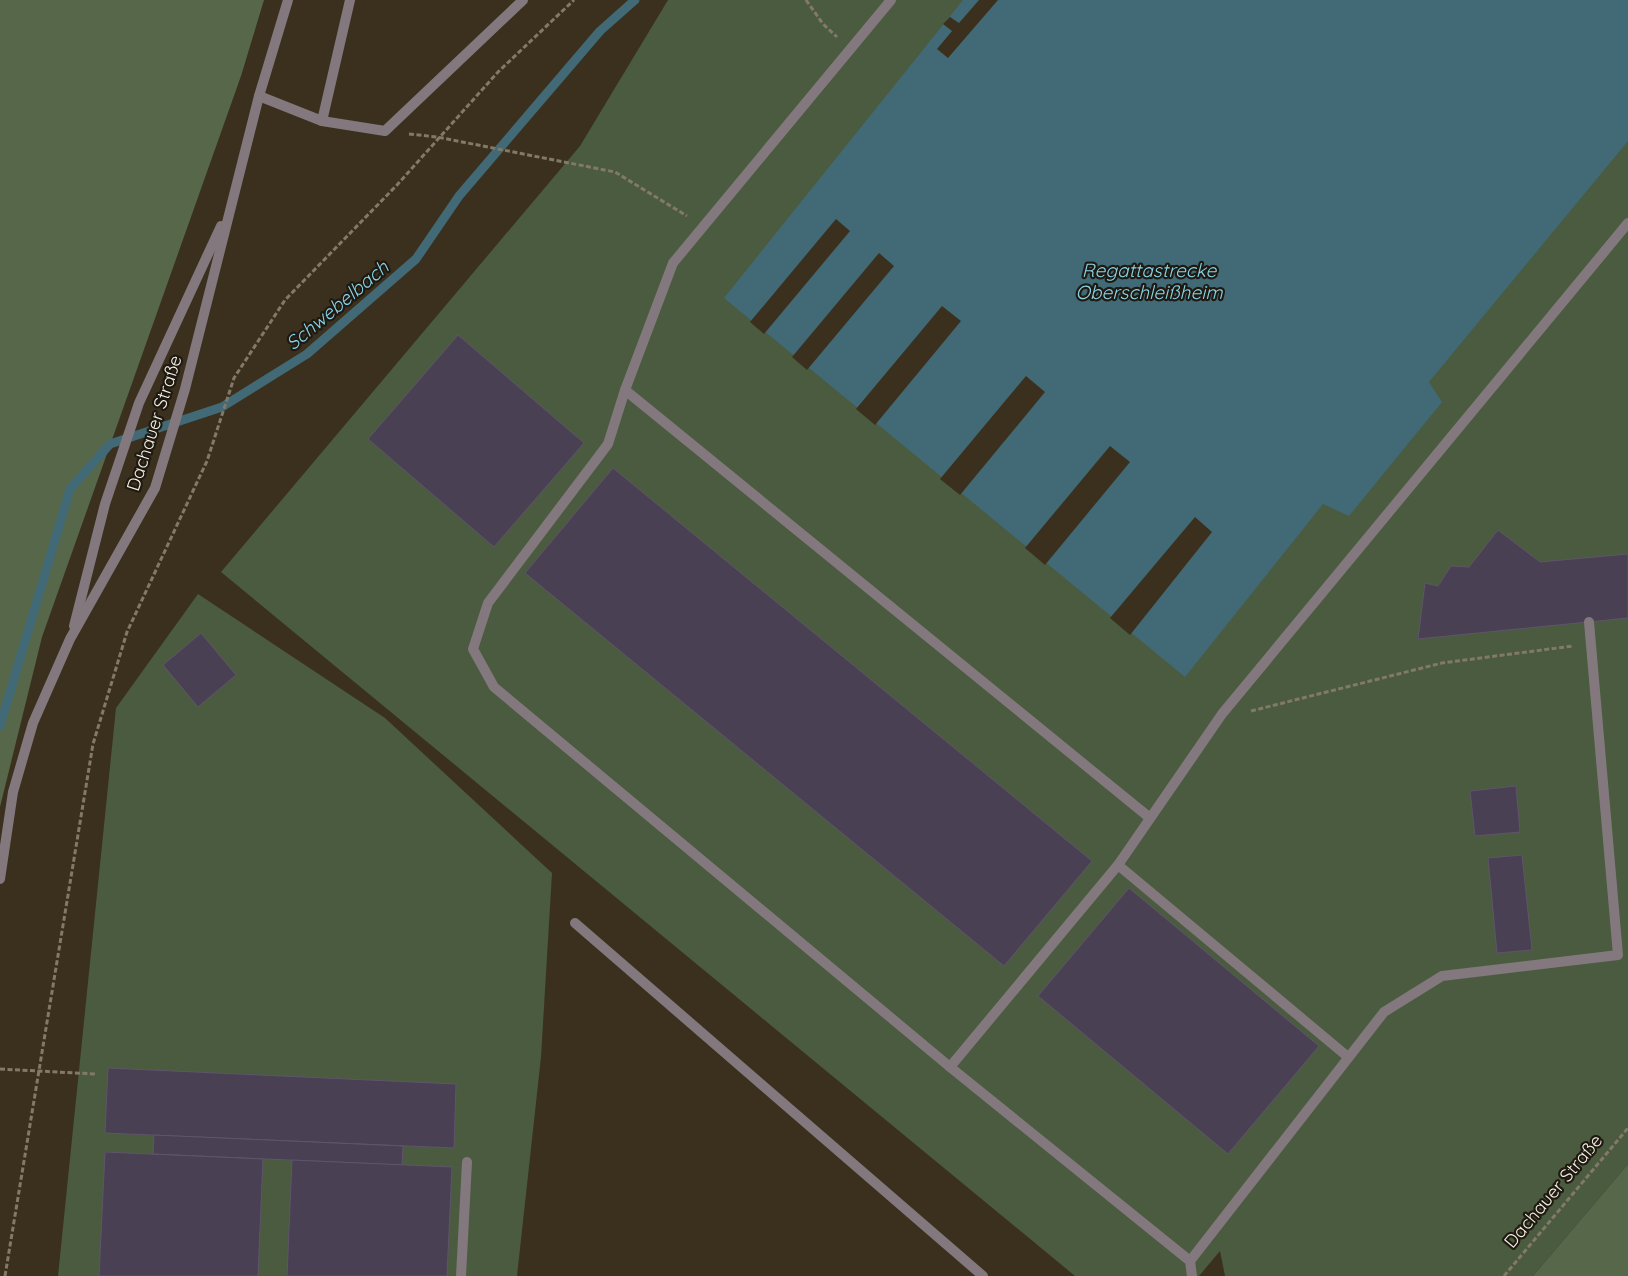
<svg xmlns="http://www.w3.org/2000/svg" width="1628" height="1276" viewBox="0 0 1628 1276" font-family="Quicksand,sans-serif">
  <rect width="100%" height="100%" fill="#3b301d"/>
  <g fill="#4a5b3f">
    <path d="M668,0H1628V1164L1533,1276H1225L1220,1251L1199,1276H1075L221,572L580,146Z"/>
    <path d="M198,594L385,718L552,873L541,1057L517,1276H58L116,708Z"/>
  </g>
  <g fill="#56674a">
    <path d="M0,0H264L241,76L42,637L0,807Z"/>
    <path d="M1628,1164V1276H1533Z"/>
  </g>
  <path fill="#416a76" d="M963,0H1628V141L1429,382L1442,402L1349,516L1323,504L1185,677L724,298Z"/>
  <g fill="#3b301d">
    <path d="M979,0H998L948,58L937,49L952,31L943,24L950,17L959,23Z"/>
    <path d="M836,219L850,231L764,334L750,322Z"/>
    <path d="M879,253L894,266L807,370L792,357Z"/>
    <path d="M942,306L961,321L875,425L856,409Z"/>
    <path d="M1026,376L1045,392L960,495L940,479Z"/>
    <path d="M1110,446L1130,462L1045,565L1025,548Z"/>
    <path d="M1195,517L1212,532L1130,635L1110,618Z"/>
  </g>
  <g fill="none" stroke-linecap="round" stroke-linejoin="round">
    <path stroke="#416a76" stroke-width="9" d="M0,726L70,489L110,444L222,407L307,354L416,259L459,196L600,31L635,0"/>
  </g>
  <g fill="#4a4054" stroke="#5f556a">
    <path d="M458,335L584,443L494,547L368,439Z"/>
    <path d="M613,468L1092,861L1004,966L525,573Z"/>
    <path d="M1498,530L1540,562L1628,554V618L1418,639L1425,583L1438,586L1451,566L1469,567Z"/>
    <path d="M201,633L236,675L198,707L163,665Z"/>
    <path d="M1516,786L1520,832L1475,836L1470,791Z"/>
    <path d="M1522,855L1532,950L1497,953L1488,858Z"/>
    <path d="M1129,888L1319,1046L1228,1154L1038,996Z"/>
    <path d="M108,1068L456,1084L454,1148L105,1133Z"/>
    <path d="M154,1135L403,1146L402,1165L153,1154Z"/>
    <path d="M105,1152L263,1159L258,1276H99Z"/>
    <path d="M292,1160L452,1167L447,1276H287Z"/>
  </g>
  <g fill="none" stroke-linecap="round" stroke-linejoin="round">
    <g stroke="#837969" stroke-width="3" stroke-dasharray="5 2.5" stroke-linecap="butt">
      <path d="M806,0L823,24L837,37"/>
      <path d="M409,134L437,137L615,172L687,216"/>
      <path d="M1251,711L1442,663L1573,646"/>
      <path d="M0,1069L95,1074"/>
      <path d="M5,1276L93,744L127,632L207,461L234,378L285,300L397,185L498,72L574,0"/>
      <path d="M1504,1276L1628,1128"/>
    </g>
    <g stroke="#83787e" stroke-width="10">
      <path d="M891,0L673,263L625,390L608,444L488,603L473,649L494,687L950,1067L1190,1261L1192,1276"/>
      <path d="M259,96L322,121L385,131L523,0"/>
      <path d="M322,121L350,0"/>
      <path d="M625,390L1150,818"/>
      <path d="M1118,865L1348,1057"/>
      <path d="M575,923L983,1276"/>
      <path d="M950,1067L1118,865L1222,714L1628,223"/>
      <path d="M1190,1261L1384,1012L1442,976L1618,955L1589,622"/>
      <path d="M461,1276L467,1162"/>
    </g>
    <g stroke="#83787e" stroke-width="10">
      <path d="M74,626L105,504L139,403L221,226"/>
      <path d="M0,879L13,792L33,723L70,639L155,488L185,389L259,96L288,0"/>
    </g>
  </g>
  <g text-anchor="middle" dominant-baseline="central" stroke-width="4.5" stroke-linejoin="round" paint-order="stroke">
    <g font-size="18" fill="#f8f1e5" stroke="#1e1911">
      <text transform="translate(154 423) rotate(-72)">Dachauer Straße</text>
      <text transform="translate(1553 1191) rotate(-50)">Dachauer Straße</text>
    </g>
    <g font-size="19" font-style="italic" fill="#8ad5ea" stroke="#1e1911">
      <text x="1149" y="270">Regattastrecke<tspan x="1149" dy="22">Oberschleißheim</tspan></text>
      <text transform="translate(337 305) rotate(-40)">Schwebelbach</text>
    </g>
  </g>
</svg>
